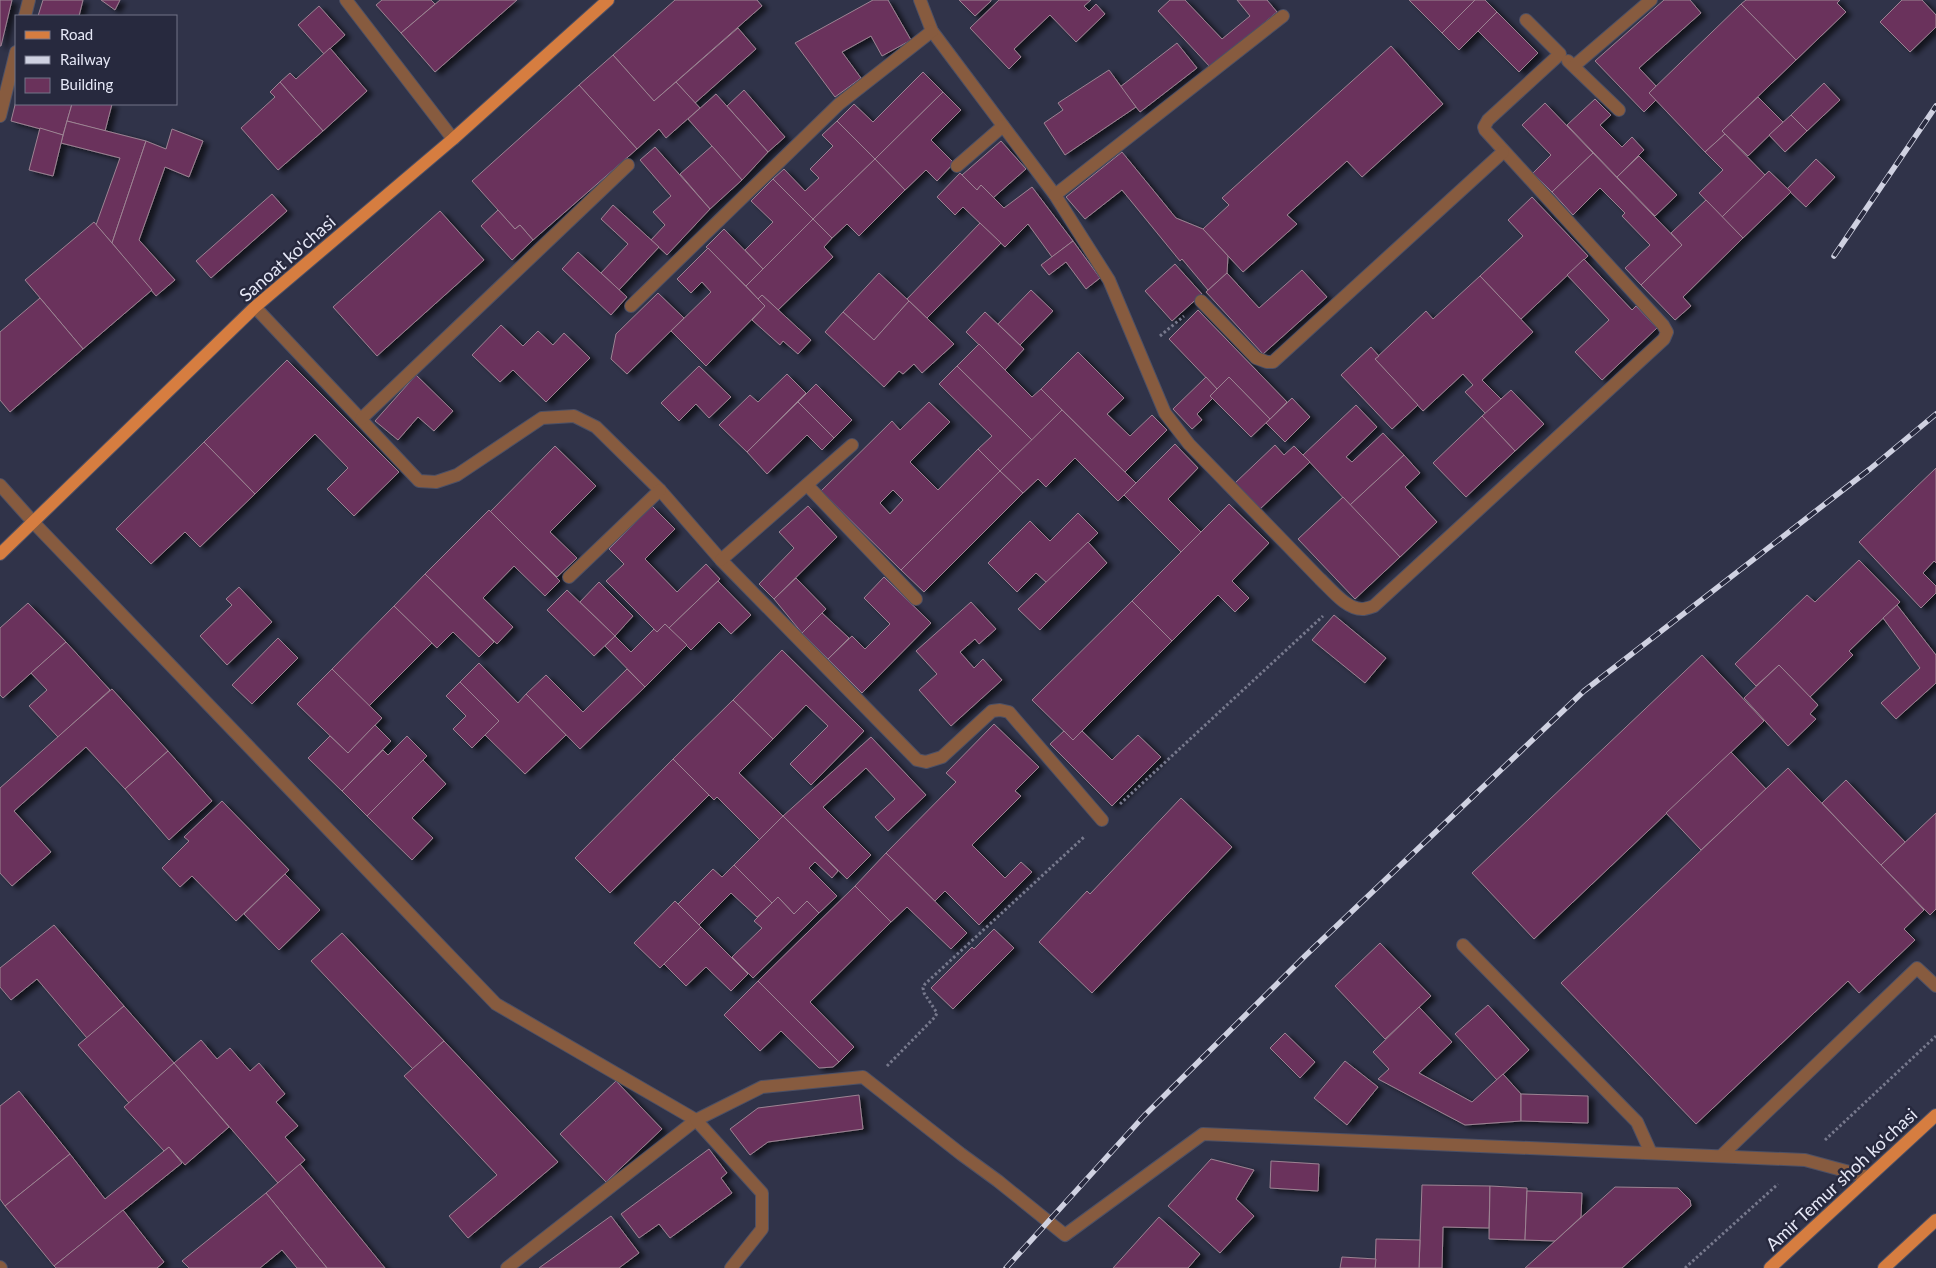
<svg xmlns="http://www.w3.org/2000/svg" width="1936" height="1268" viewBox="0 0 1936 1268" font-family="Lato,sans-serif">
  <defs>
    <filter id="shadow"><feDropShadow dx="5.5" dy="3" stdDeviation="2.5" flood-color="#0009"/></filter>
  </defs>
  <rect width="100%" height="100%" fill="#303349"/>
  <g fill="#6a325b" stroke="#9c8393" fill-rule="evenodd" filter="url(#shadow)">
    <path d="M0,0H12L1,46H0Z"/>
    <path d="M43,0H83L79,16H38Z"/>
    <path d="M101,0H120L115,10Z"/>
    <path d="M382,0H431L435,4L401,33L376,5Z"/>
    <path d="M440,0H517L435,72L401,33Z"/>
    <path d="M675,0H757L762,6L654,101L613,55Z"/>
    <path d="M873,0H888L911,40L882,56L871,36L842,52L861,78L835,97L795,43Z"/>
    <path d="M959,0H991V1L975,16Z"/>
    <path d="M999,0H1091L1084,6L1089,11L1096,4L1105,14L1076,42L1050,15L1014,49L1021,57L1009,69L970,28Z"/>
    <path d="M1170,0H1185L1222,39L1250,16L1237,0H1267L1277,12L1211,68L1158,11Z"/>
    <path d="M1409,0H1475L1442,33Z"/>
    <path d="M1475,0H1485L1497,12L1459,50L1442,33Z"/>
    <path d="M1664,0H1690L1701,13L1639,68L1656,86L1649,93L1656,100L1644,112L1595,61Z"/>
    <path d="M1746,0H1840L1837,3L1846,12L1796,60L1741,4Z"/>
    <path d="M1902,0H1922L1936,15V27L1910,52L1880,22Z"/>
    <path d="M1741,4L1796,60L1722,131L1725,134L1705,152L1649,93Z"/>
    <path d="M319,6L345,35L324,54L298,25Z"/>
    <path d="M1497,12L1538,53L1519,72L1478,31Z"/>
    <path d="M738,28L756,49L695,103L676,82Z"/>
    <path d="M1177,43L1197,68L1140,112L1120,87Z"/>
    <path d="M1391,46L1443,104L1362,177L1347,161L1287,215L1297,224L1243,272L1203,229L1229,205L1222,198Z"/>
    <path d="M330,48L367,91L323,131L280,82L290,73L296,79Z"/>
    <path d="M613,55L654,101L676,82L700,108L666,138L659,129L637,149L579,85Z"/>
    <path d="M1109,70L1136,107L1065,155L1044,123L1063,110L1058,103Z"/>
    <path d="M923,72L943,92L875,159L837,121L854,104L873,122Z"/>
    <path d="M280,82L323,131L278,170L241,128L275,97L270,92Z"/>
    <path d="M1824,83L1840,100L1807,131L1791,115Z"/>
    <path d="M579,85L637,149L533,240L520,225L515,229L472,181Z"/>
    <path d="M744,90L785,137L768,152L727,106Z"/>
    <path d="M943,92L961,110L931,140L954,163L937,181L926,170L905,190L875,159Z"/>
    <path d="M716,94L768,152L742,180L688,119Z"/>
    <path d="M1758,97L1783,122L1748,156L1722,131Z"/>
    <path d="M1595,99L1611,115L1600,125L1622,147L1632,137L1644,150L1617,177L1567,125Z"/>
    <path d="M16,101V104H72L63,135L11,121Z"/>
    <path d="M1545,103L1593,153L1552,192L1533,173L1551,155L1522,125Z"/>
    <path d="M72,104H112L105,131L67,121Z"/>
    <path d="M1791,115L1807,131L1785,152L1769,135Z"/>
    <path d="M67,121L146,141L112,243L96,225L120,158L61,143Z"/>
    <path d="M837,121L875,159L813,219L773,179L784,169L805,191L819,178L810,169L833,146L822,135Z"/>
    <path d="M40,128L63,135L53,176L29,170Z"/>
    <path d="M172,129L203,141L189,177L165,167L139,240L175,280L156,296L112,243L146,141L166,149Z"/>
    <path d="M1725,134L1766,176L1722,217L1699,193L1723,170L1705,152Z"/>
    <path d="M1001,141L1026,169L993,198L981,185L977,190L962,175Z"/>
    <path d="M712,146L742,180L710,209L680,174Z"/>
    <path d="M655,147L710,209L667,255L651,240L665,225L653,212L671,196L640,160Z"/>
    <path d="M1122,152L1176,218L1203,229L1228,256L1227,273L1208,290L1182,259L1180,261L1122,190L1085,219L1066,197Z"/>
    <path d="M1593,153L1682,245L1641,285L1625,268L1650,245L1622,216L1625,213L1600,188L1573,215L1552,192Z"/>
    <path d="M1639,156L1677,195L1655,216L1617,177Z"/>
    <path d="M875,159L905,190L859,236L847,224L832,238L813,219Z"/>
    <path d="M1816,159L1835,177L1806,207L1787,189Z"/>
    <path d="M1769,171L1791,192L1743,238L1722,217Z"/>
    <path d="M960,173L977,190L981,185L1004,208L1032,187L1073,241L1052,257L1028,224L1005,247L963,207L955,215L937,197Z"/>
    <path d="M773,179L813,219L763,269L745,250L773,222L751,201Z"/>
    <path d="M272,194L287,211L211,278L196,261Z"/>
    <path d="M1532,197L1588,256L1521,319L1480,276L1523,236L1508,220Z"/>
    <path d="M1706,200L1743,238L1683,297L1691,306L1675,320L1641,285L1682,245L1671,233Z"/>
    <path d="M613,205L659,247L619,290L601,273L628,244L601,219Z"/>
    <path d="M498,210L515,229L520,225L533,240L512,260L481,226Z"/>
    <path d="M440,211L484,260L377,356L333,307Z"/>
    <path d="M813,219L832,238L824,247L833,257L778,310L762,295L758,299L746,286Z"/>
    <path d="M94,222L152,290L83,349L25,280Z"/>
    <path d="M980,223L1001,243L927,318L907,299Z"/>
    <path d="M724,229L763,269L746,286L706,247Z"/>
    <path d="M1073,241L1100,278L1086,289L1066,262L1049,275L1041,265Z"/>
    <path d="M708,248L765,306L706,366L671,331L711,292L702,282L691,293L677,279Z"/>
    <path d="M578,252L627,297L611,315L562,269Z"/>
    <path d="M1584,259L1632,310L1636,306L1657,328L1602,380L1575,352L1609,320L1567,275Z"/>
    <path d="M1175,264L1202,294L1172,321L1145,291Z"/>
    <path d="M1302,270L1327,297L1263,354L1206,292L1227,273L1259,308Z"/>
    <path d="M879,273L909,301L874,340L843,312Z"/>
    <path d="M1480,276L1533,332L1482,380L1501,399L1486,414L1465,392L1473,385L1463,374L1423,411L1375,359L1426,311L1433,319Z"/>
    <path d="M1031,290L1053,311L1020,345L998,324Z"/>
    <path d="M658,293L684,318L627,374L611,359L616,334Z"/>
    <path d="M762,295L811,340L798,354L783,341L780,345L752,320L765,306L758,299Z"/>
    <path d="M40,298L83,349L10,412L0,400V332Z"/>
    <path d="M909,301L954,344L922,373L914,364L903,374L899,371L884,387L825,332L843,312L874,340Z"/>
    <path d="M1198,310L1287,402L1270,419L1229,377L1217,389L1169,339Z"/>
    <path d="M985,312L1024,349L1005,370L966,332Z"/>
    <path d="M501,325L523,346L538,331L553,345L564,333L590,358L546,402L513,370L500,382L472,355Z"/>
    <path d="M979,344L1032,397L1041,389L1062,410L1032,440L957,366Z"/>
    <path d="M1371,347L1379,356L1375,359L1418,405L1392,429L1341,375Z"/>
    <path d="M1078,352L1124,398L1107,414L1130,436L1152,415L1167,430L1125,472L1041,389Z"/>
    <path d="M287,360L399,472L354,516L327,489L348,468L315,434L255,494L204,442Z"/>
    <path d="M699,366L731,397L709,418L696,404L679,421L661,403Z"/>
    <path d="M957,366L1032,440L1000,471L978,449L992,436L939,384Z"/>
    <path d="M787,374L806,393L747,452L719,425L750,395L758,402Z"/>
    <path d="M416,375L453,411L434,431L418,417L398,440L375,421Z"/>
    <path d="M1206,377L1217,389L1210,396L1213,398L1197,414L1202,420L1192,429L1173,409Z"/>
    <path d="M1229,377L1270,419L1251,437L1210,396Z"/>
    <path d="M816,384L852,420L834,438L798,402Z"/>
    <path d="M1511,390L1544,424L1515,451L1482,416Z"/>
    <path d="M1292,398L1310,417L1285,442L1266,423Z"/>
    <path d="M798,402L834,438L822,450L807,435L767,474L747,452Z"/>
    <path d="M929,402L950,422L910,462L938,490L978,449L1000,471L901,570L821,491L892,421L900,430ZM893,490L903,500L890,514L880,503Z"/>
    <path d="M1356,405L1377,427L1346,457L1352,462L1383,433L1404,455L1350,505L1303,455Z"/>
    <path d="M1062,410L1136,483L1118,501L1075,458L1046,487L1038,479L1023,493L1000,471Z"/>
    <path d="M1482,416L1515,451L1466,497L1433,463Z"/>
    <path d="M204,442L255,494L200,547L185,532L151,564L116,529Z"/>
    <path d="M1175,444L1198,468L1168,499L1201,532L1181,552L1124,495Z"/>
    <path d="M1275,445L1284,455L1294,446L1310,462L1260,509L1235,483Z"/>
    <path d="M555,446L596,486L550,532L577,558L557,577L490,512Z"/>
    <path d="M1404,455L1420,473L1405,487L1437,522L1400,557L1350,505Z"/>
    <path d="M1936,468V563L1934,561L1923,573L1936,586V593L1921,608L1859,542Z"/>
    <path d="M1000,471L1023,493L924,592L901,570Z"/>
    <path d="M1343,497L1400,557L1355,599L1298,539Z"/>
    <path d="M1229,504L1269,543L1232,581L1249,598L1235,612L1218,595L1172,641L1132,601Z"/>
    <path d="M652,506L675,529L645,559L677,592L706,564L720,579L669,628L665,624L657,632L606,581L624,564L609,549Z"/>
    <path d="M808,506L837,537L774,599L759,584L794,548L779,532Z"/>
    <path d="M489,510L560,581L545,596L514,566L483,598L513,627L497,644L425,574Z"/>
    <path d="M1078,513L1098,533L1047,583L1036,573L1017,592L988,563L1030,521L1050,541Z"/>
    <path d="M1088,542L1107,563L1040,630L1018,609Z"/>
    <path d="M1859,560L1900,602L1849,651L1853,655L1810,697L1779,665L1756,686L1735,664L1807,595L1815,602Z"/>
    <path d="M425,574L494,642L479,657L453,632L437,648L394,606Z"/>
    <path d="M884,577L931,623L862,693L828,659L852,636L865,649L890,624L864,598Z"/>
    <path d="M796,578L826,609L802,633L774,599Z"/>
    <path d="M718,581L751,615L731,634L719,622L691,650L669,628Z"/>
    <path d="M599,582L633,616L615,636L580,602Z"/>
    <path d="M239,587L272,622L227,665L200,636L232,605L226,599Z"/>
    <path d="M567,590L615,636L594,656L547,610Z"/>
    <path d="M1132,601L1172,641L1073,740L1032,700Z"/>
    <path d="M971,602L996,629L979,644L975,639L960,652L974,668L983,659L1002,680L951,726L919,690L937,674L916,651Z"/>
    <path d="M28,603L66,642L3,698L0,695V628Z"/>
    <path d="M1897,605L1936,655V683L1896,719L1881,703L1920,668L1883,618Z"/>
    <path d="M394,606L432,643L369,706L332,669Z"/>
    <path d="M822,613L849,638L828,659L802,633Z"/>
    <path d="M1334,615L1386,658L1365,683L1312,640Z"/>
    <path d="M665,624L687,645L645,687L605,646L615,636L631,652L654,629L657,632Z"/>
    <path d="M278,638L298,658L252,704L232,685Z"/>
    <path d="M66,642L110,690L58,737L29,706L47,690L31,673Z"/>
    <path d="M782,650L864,731L811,785L790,764L828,726L806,705L773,739L733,700Z"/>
    <path d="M1702,655L1764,721L1534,939L1472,873Z"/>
    <path d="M479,663L518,703L526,694L566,735L525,774L485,735L499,721L460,682Z"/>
    <path d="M1779,665L1818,705L1810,714L1816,719L1788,746L1744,698Z"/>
    <path d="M332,669L382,718L348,753L297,704Z"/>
    <path d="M627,669L645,687L580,749L526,694L546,675L583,712Z"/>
    <path d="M460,682L499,721L472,748L453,729L466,716L446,696Z"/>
    <path d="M112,689L168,751L125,789L86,747L14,811L51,852L12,886L0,873V788Z"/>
    <path d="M733,700L773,739L739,773L783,816L760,840L717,797L714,800L673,759Z"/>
    <path d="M994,724L1039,767L1015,791L1021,796L972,845L1005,878L1021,862L1032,872L979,925L945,891L935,901L886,853L956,782L946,773Z"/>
    <path d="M375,725L391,741L342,791L308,758L330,736L348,753Z"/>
    <path d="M1064,731L1073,740L1082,731L1112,760L1138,735L1161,757L1112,806L1050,744Z"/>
    <path d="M407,736L427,756L367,816L342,791L383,750L388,755Z"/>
    <path d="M871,737L926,795L888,831L875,817L895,799L866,768L823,807L871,855L847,879L783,816Z"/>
    <path d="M168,751L212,801L169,840L125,789Z"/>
    <path d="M1731,752L1766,789L1701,850L1666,813Z"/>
    <path d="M673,759L709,795L610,893L575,858Z"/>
    <path d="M423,760L446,784L412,818L433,838L412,860L367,816Z"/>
    <path d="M1788,768L1924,910L1904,929L1915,940L1859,993L1848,981L1696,1124L1561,983Z"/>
    <path d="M1846,780L1905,842L1881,865L1822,803Z"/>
    <path d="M1181,798L1232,847L1092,993L1039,942L1087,891L1090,894Z"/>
    <path d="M222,801L289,870L236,921L192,876L180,887L162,868L189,841L184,837Z"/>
    <path d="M1936,813V909L1930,915L1881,865Z"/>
    <path d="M783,816L838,871L832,878L815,862L809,868L837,896L819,913L807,901L794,914L778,897L772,903L734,865Z"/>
    <path d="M886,853L967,933L951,949L907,907L891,922L855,886Z"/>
    <path d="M734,865L772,903L757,917L731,893L699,925L678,904L713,869L722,877Z"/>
    <path d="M285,874L320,910L279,950L244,914Z"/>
    <path d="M855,886L891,922L810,1002L854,1047L839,1062L758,981Z"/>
    <path d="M778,897L794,914L807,901L819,913L753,978L732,957L762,928L754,921Z"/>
    <path d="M675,901L701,927L660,968L634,943Z"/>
    <path d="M54,925L124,1006L87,1038L37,979L11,1000L0,987V968Z"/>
    <path d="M701,927L748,974L731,991L706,967L686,986L664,964Z"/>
    <path d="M994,929L1014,948L953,1009L931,988L972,947L974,949Z"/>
    <path d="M342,933L444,1041L413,1069L311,961Z"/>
    <path d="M1380,943L1431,996L1385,1039L1335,986Z"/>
    <path d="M758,981L839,1062L833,1067L819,1068L781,1031L760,1051L724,1015Z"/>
    <path d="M1488,1005L1529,1050L1497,1080L1455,1034Z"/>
    <path d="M124,1006L174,1063L129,1103L78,1045Z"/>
    <path d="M1419,1007L1452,1042L1419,1073L1472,1102L1503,1074L1521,1094V1121L1465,1125L1378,1079L1389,1069L1373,1052Z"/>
    <path d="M1285,1033L1315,1062L1300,1078L1270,1048Z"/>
    <path d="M201,1040L217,1059L230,1048L250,1071L259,1063L285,1094L276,1102L298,1126L285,1137L305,1160L278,1183L174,1063Z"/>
    <path d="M444,1041L558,1162L468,1238L449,1216L497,1175L404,1076Z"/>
    <path d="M1345,1061L1378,1087L1347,1125L1314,1098Z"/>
    <path d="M174,1063L229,1127L185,1165L169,1147L164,1151L124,1107Z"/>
    <path d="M616,1081L662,1129L606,1182L560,1134Z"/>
    <path d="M19,1091L70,1154L5,1206L0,1199V1106Z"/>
    <path d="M1521,1094L1588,1096V1123L1521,1121Z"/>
    <path d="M859,1095L863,1129L768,1142L750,1155L730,1129L758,1108Z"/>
    <path d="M169,1147L182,1163L54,1266L5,1206L70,1154L105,1199Z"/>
    <path d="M709,1149L727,1173L721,1178L732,1193L670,1238L659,1224L639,1238L621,1214Z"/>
    <path d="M1211,1159L1254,1170L1236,1199L1254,1216L1220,1253L1168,1206Z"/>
    <path d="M1271,1161L1319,1164L1318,1191L1270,1188Z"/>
    <path d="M300,1164L385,1268H327L266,1193Z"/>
    <path d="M1422,1185L1490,1186L1489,1228L1443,1227L1442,1268H1419Z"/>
    <path d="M1490,1186L1527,1188L1525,1240L1489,1239Z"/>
    <path d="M1615,1187L1678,1188L1690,1200L1691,1206L1622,1268H1525Z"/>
    <path d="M1527,1191L1582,1193L1581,1217L1555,1241L1525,1240Z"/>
    <path d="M266,1193L327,1268H297L282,1250L260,1268H189L182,1261Z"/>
    <path d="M123,1210L164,1262L157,1268H56L54,1266Z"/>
    <path d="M611,1216L639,1253L619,1268H539Z"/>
    <path d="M1159,1217L1200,1254L1188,1268H1113Z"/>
    <path d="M1376,1239L1420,1240L1419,1268H1375Z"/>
    <path d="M1342,1257L1376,1259L1375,1268H1340Z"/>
  </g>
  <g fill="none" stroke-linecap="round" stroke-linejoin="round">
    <defs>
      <g id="minor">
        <path d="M346,0L453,139"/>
        <path d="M920,0L932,31L1055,195L1109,280L1165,413L1189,444L1320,579C1331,589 1346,609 1362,609C1366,609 1371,607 1374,606L1664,339L1667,332L1663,325L1485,130L1484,127L1488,120L1560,54L1526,20"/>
        <path d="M25,16L29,0"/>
        <path d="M1568,61L1619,110"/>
        <path d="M1574,66L1651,0"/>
        <path d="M0,116L16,52"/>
        <path d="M957,166L1003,126"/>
        <path d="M1055,195L1283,16"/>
        <path d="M1201,301L1256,358L1267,362H1273L1503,152"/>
        <path d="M631,306L839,104L932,31"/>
        <path d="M255,307L419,481L436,482L457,475L542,418L574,416L596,427L660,490L721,560L917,760L926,762L942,757L992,711L1000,710L1009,712L1102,820"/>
        <path d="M361,419L628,165"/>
        <path d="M0,485L34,523L496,1004L696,1120L507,1268"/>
        <path d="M807,485L916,599"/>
        <path d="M721,560L852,445"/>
        <path d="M569,577L660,490"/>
        <path d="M1463,945L1637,1122L1651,1153"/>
        <path d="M1721,1156L1917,968L1936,986"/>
        <path d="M0,1267L1,1268"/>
        <path d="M731,1268L762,1229V1193L696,1120L762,1087L863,1077L961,1154L998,1181L1065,1235L1203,1134L1805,1160L1868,1177"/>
      </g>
      <g id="major">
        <path d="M0,554L255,307L453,139L608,0"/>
        <path d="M1770,1268L1936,1115"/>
        <path d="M1884,1268L1936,1220"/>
      </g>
    </defs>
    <use href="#minor" stroke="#4d5065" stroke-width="14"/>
    <use href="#major" stroke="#4d5065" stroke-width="14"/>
    <g stroke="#77798d" stroke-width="3" stroke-dasharray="2.5 2.5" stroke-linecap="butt">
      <path d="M1160,336L1184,316"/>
      <path d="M1120,804L1323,616"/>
      <path d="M887,1066L935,1017L937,1013L924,993L923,988L925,984L1084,837"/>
      <path d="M1825,1140L1936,1036"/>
      <path d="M1685,1268L1778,1184"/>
    </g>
    <use href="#minor" stroke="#875b3f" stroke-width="12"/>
    <use href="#major" stroke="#d67d40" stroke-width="12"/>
    <defs>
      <g id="rail">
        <path d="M1834,256L1936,106"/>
        <path d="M1006,1268L1144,1116L1305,956L1584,691L1870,469L1936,414"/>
      </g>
    </defs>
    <use href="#rail" stroke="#cfd1e1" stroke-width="5.5"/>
    <use href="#rail" stroke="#27293e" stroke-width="4" stroke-dasharray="11" stroke-linecap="butt"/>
  </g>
  <g text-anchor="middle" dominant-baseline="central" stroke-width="5" stroke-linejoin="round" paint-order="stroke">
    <g font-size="18" fill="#e5e7f6" stroke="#27293e">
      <text transform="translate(287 258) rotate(-41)">Sanoat ko'chasi</text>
      <text transform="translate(1841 1179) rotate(-43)">Amir Temur shoh ko'chasi</text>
    </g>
  </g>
  <rect x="15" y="15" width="162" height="90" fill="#27293e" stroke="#737588"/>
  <rect x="25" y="31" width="25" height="8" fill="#d67d40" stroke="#737588"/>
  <text x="60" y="40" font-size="15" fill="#e5e7f6">Road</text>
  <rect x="25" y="56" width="25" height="8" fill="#cfd1e1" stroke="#737588"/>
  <text x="60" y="65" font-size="15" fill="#e5e7f6">Railway</text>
  <rect x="25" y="78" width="25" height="15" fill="#6a325b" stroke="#737588"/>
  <text x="60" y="90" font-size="15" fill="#e5e7f6">Building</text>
</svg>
